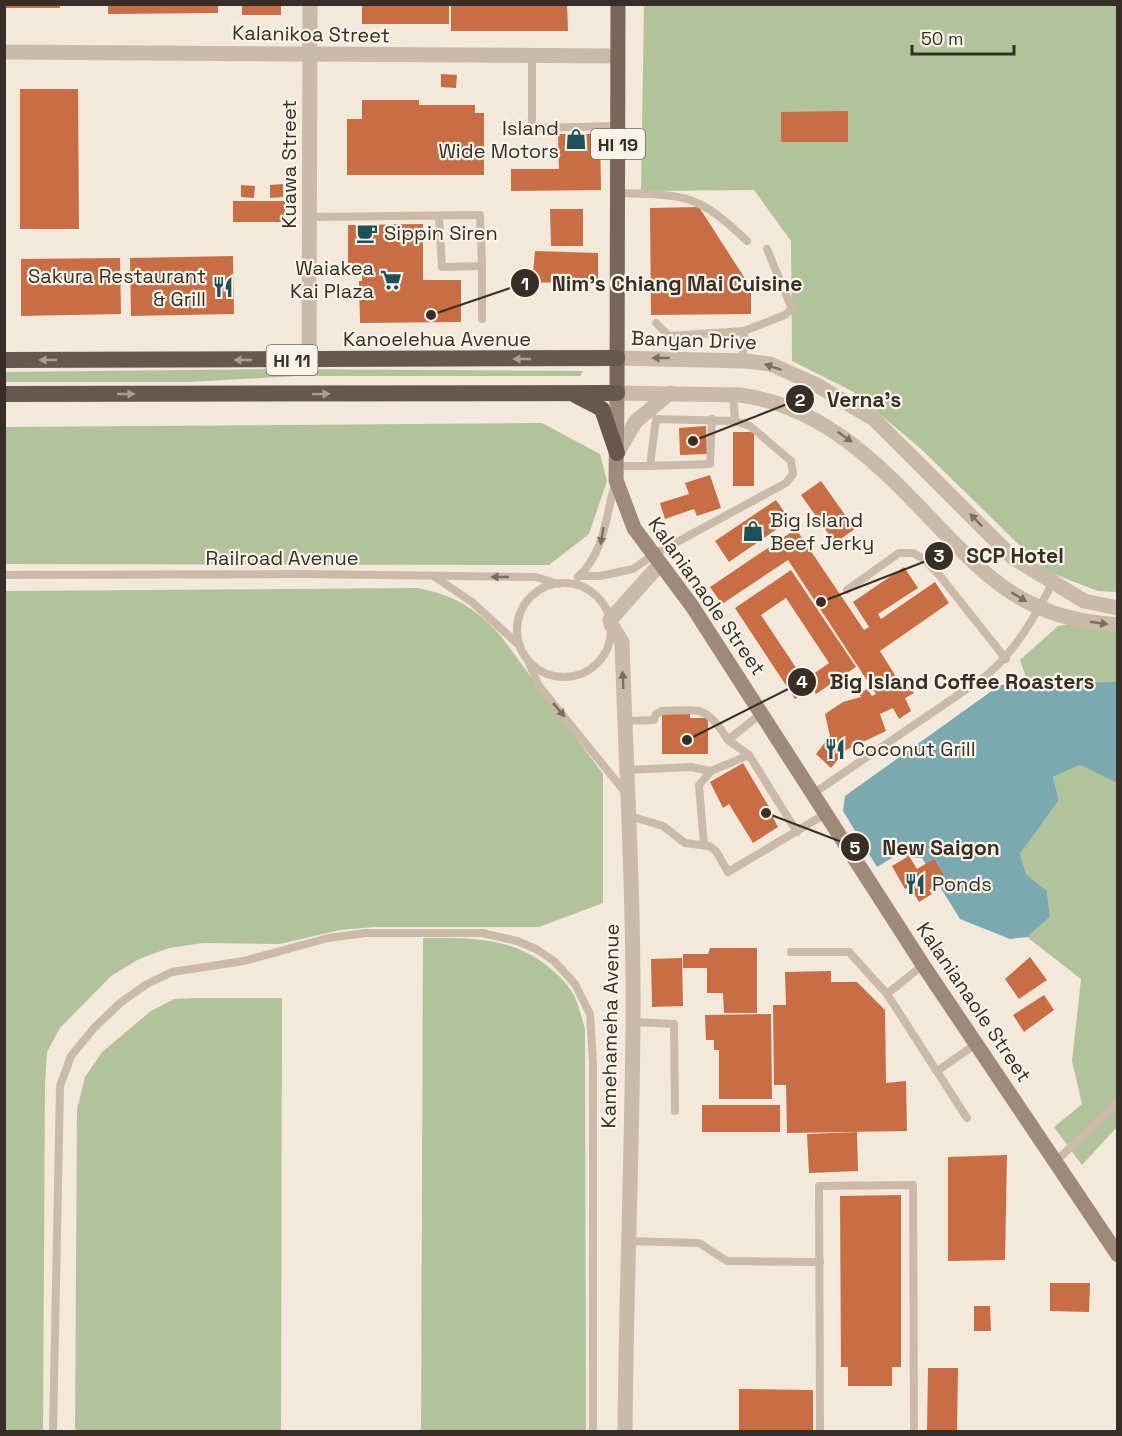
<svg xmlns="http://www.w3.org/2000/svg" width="1122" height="1436" viewBox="0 0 1122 1436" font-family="'Space Grotesk',sans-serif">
  <rect width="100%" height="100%" fill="#f2e9db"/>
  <g fill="#b2c29b">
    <path d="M644,5H1117V592L1098,591L1046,571L920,448L852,391L792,361L791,241L754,190L641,191Z"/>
    <path d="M267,369L583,371L580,376H297L189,382H4L5,372Z"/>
    <path d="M542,423L600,454L607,481L589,534L549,565L5,564V427Z"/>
    <path d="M418,588C453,595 476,608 500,635L603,774V903L539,927H375L340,930L280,944L203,943L169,948L139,959L111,976L60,1028L47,1052L45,1084L43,1432L4,1431V591Z"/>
    <path d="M1083,621L1117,625V691H1031L1020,660L1058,626Z"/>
    <path d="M1080,765L1117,783V1127L1082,1165L1054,1127L1082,1104L1072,1061L1081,979L1027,937L1050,917L1047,891L1026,874L1020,854L1059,800L1053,777Z"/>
    <path d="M423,938C470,938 513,936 551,969C560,976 570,987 575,997C579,1007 582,1018 585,1029L586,1431H421Z"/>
    <path d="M194,998H282L281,1431H75L77,1109L85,1077L102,1052L151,1011L174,999Z"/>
  </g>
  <path fill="#7aaab0" d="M1117,682V783L1080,765L1053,777L1059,800L1020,854L1026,874L1047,891L1050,917L1027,937L1010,939L960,919L922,858L895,856L877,867L843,811L845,796L1000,685Z"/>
  <g fill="#c86d44">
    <rect x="4" y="4" width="56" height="4"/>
    <path d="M108,4H218V13L108,14Z"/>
    <rect x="242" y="4" width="39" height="11"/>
    <path d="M449,4V24H362V6Z"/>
    <path d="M451,4H567L568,31H451Z"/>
    <path d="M441,74L457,75L456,88L441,87Z"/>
    <path d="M20,89H78L79,229H20Z"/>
    <path d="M362,100H419V105H475V113H484V175H347V119H362Z"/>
    <path d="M848,111V142H781V112Z"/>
    <path d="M558,134H600L601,190L511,191V169H559Z"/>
    <path d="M283,184V197L270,198V185Z"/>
    <path d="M241,185L255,186L254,198L241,197Z"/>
    <rect x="233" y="201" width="52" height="21"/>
    <path d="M699,207L751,288V314L651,315L650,208Z"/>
    <path d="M550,209H583V246H551Z"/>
    <path d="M423,224V280H461V322L360,323L359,281H362V268H348V225Z"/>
    <path d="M535,251L598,253V281L532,283Z"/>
    <path d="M233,256L234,314L131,316L130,258Z"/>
    <path d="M120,258L121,314L21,316V259Z"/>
    <path d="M706,426L707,454L680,455L679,428Z"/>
    <rect x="733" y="432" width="21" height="54"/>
    <path d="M710,475L721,508L697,516L694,509L665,519L660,503L689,494L685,483Z"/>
    <path d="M821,481L855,529L835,543L801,495Z"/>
    <path d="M776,500L790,520L729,562L715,541Z"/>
    <path d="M796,529L864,630L869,627L853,602L904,567L918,588L878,614L881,619L935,582L949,603L880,651L898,680L904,676L914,693L905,698L911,711L899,719L893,708L880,714L886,731L846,750L831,768L816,754L830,736L825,714L843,702L861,697L859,694L867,689L872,696L876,694L788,560L722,604L710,587Z"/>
    <path d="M791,570L856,667L816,694L806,679L829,663L786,598L761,615L810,689L795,699L735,608Z"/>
    <path d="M662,714H690V718H708V754H662Z"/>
    <path d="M743,763L775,817L773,818L778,827L753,843L729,804L723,808L710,782Z"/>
    <path d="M909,856L917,869L934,859L946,879L929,890L932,894L919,902L910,887L905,889L892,866Z"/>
    <path d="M710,948H757V1013H724L723,993H707V968H683V954H708Z"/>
    <path d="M1030,957L1047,980L1019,999L1005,979Z"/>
    <path d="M682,958L683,1006L652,1007L651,959Z"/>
    <path d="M831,971V982H857L885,1010L886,1083L906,1081L907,1131L787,1133L786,1085H774L773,1005H786L785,972Z"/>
    <path d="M1044,995L1054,1010L1024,1032L1013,1015Z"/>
    <path d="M771,1014L772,1099H719V1050H714V1040H706L705,1015Z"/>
    <rect x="702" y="1105" width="78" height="27"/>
    <path d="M857,1132L858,1171L809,1173L807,1134Z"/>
    <path d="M1007,1155L1005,1260L948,1261V1157Z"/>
    <path d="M901,1195V1367H892V1386H848V1367H841L840,1196Z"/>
    <path d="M1050,1283H1090L1089,1312L1050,1311Z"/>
    <path d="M974,1306H990L991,1331H974Z"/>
    <path d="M928,1368H958L957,1431H927Z"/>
    <path d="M739,1389L813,1390V1432H739Z"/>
  </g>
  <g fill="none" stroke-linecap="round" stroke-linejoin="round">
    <g stroke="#cbbaa7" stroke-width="8">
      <path d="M532,56V128L618,126"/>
      <path d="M618,193C685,195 697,193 747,241"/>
      <path d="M309,217L480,215L482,266L442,267L439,216"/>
      <path d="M482,266V319"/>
      <path d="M656,323L669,336L744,331"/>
      <path d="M743,361L744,331L785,315L792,309L767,249"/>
      <path d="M712,419L710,464L650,466L656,419L735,421L733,395"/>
      <path d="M617,466H650"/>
      <path d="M4,575L305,574L536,577L558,584"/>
      <path d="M579,576H600L633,569L653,555L786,483L793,474L791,461L750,426L735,421"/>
      <path d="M435,577L472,602L520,646"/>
      <path d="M578,577C605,552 605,518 615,484"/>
      <circle cx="564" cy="630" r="47"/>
      <path d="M847,590L899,553H913L924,559L940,576L1006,659"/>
      <path d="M529,663L539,686L625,792"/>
      <path d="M624,721L654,720L656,714L662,711C701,710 706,705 728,740L762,713"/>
      <path d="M728,740L749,755"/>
      <path d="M626,770L691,767L711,771"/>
      <path d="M814,793L986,676C1016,650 1034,618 1052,584"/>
      <path d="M630,816L663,826L685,843L709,846L716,851L728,872L827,813"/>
      <path d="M704,846L699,785L711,771L749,755L797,832"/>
      <path d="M791,952H849L887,994L967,1118"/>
      <path d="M887,994L923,965"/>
      <path d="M633,1022L674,1024L675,1111"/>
      <path d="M937,1071L976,1044"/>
      <path d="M1056,1161L1118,1102"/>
      <path d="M627,1241L699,1243L727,1261L820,1262"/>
      <path d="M53,1432L60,1086L71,1056L94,1028L120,1003L147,984L172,972L244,961L328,938L366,933H482L517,941L536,949L554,961L575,984L590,1014L593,1063V1432"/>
      <path d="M820,1432L819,1186L913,1185L914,1432"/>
    </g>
    <g stroke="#cbbaa7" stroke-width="15">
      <path d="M4,52L618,56"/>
      <path d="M309,360L310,4"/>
      <path d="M610,620L660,564"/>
      <path d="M611,624L622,642C626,769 634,895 633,1023C632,1159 626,1295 625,1432"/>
    </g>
    <g stroke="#cbbaa7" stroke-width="15">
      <path d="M617,358L746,361L770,364L815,384L874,419L1012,557L1084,601L1118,608"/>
      <path d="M617,393L740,395C832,407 891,478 952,541C976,565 999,588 1030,603C1057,617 1088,623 1118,625"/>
      <path d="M617,453L636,421L670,393"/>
    </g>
    <path stroke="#9f8978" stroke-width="15" d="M617,393L616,480L634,528L692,606L923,965L1118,1255"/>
    <path stroke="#796658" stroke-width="15" d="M617,393L618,4"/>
    <g stroke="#68574c" stroke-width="16">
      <path d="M4,360L617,358"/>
      <path d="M4,394L617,393"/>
      <path d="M575,395L602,409L617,453"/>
    </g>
  </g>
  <defs><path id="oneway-solid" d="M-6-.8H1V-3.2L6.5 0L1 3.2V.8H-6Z" transform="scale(1.5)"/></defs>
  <g fill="#7a6d61">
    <use href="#oneway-solid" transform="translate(661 358) rotate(-180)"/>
    <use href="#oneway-solid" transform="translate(773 367) rotate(-161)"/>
    <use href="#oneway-solid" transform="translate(845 437) rotate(35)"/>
    <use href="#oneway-solid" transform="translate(976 520) rotate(-134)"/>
    <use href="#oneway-solid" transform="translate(602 536) rotate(100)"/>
    <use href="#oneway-solid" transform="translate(500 577) rotate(-180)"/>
    <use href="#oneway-solid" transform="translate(1019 597) rotate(31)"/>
    <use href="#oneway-solid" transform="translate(1099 623) rotate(8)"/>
    <use href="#oneway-solid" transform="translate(623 680) rotate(-92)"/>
    <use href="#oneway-solid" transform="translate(559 710) rotate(50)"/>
  </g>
  <g fill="#aa9d92">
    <use href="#oneway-solid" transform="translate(522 359) rotate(180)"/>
    <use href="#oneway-solid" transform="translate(48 360) rotate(-180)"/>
    <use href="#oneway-solid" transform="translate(243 360) rotate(-180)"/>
    <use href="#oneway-solid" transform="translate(126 394)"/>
    <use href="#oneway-solid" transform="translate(321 394) rotate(-1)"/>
  </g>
  <defs>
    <symbol id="shop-bare" viewBox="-9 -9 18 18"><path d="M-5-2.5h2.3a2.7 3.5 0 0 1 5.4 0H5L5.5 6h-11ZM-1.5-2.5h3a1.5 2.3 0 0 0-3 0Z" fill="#1c5159" stroke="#faf3e8" stroke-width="2.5" paint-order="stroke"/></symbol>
    <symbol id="cafe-bare" viewBox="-9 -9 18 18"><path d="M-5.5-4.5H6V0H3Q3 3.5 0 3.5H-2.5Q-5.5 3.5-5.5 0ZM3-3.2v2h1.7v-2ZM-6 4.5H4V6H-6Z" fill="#1c5159" stroke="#faf3e8" stroke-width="2.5" paint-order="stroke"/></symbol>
    <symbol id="supermarket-bare" viewBox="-9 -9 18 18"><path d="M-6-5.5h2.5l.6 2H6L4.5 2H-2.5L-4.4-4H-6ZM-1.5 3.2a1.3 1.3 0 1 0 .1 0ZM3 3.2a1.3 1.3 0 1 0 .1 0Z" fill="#1c5159" stroke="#faf3e8" stroke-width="2.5" paint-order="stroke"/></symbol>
    <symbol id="restaurant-bare" viewBox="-9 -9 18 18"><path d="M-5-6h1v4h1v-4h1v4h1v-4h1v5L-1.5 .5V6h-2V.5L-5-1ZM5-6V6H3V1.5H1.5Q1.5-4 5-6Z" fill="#1c5159" stroke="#faf3e8" stroke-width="2.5" paint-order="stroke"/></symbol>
  </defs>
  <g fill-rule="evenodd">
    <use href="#shop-bare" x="561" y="124" width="30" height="30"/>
    <use href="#cafe-bare" x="352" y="218" width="30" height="30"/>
    <use href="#supermarket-bare" x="376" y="265" width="30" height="30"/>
    <use href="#restaurant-bare" x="208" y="272" width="30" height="30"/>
    <use href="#shop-bare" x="738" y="516" width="30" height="30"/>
    <use href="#restaurant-bare" x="820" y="734" width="30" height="30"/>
    <use href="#restaurant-bare" x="900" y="869" width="30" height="30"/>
  </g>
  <g text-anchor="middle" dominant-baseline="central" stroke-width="4.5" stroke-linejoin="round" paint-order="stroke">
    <g fill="#faf3e8" stroke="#726962" stroke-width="1.5">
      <rect x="591" y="129" width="54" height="30" rx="4.5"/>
      <rect x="266.5" y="345" width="51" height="30" rx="4.5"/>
    </g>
    <g font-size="18" font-weight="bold" fill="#372e28">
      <text x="618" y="144">HI 19</text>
      <text x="292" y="360">HI 11</text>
    </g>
    <g font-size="20" fill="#372e28" stroke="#faf3e8">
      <text transform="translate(311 34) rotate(1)">Kalanikoa Street</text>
      <text transform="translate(289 164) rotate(-90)">Kuawa Street</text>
      <text x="437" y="339">Kanoelehua Avenue</text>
      <text transform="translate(694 340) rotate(2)">Banyan Drive</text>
      <text x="282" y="558">Railroad Avenue</text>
      <text transform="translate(707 596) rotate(55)">Kalanianaole Street</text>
      <text transform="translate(974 1002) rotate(56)">Kalanianaole Street</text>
      <text transform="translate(610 1026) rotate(-89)">Kamehameha Avenue</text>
    </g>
    <g font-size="20" fill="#372e28" stroke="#faf3e8" text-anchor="start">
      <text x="559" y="128" text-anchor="end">Island<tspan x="559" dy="23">Wide Motors</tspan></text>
      <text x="384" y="233">Sippin Siren</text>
      <text x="374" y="268" text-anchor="end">Waiakea<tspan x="374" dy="23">Kai Plaza</tspan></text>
      <text x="206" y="276" text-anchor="end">Sakura Restaurant<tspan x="206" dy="23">&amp; Grill</tspan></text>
      <text x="770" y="520">Big Island<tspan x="770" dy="23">Beef Jerky</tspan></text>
      <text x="852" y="749">Coconut Grill</text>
      <text x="932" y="884">Ponds</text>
    </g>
  </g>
  <path fill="none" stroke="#372e28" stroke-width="2" d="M431 315L525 283M693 441L800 399M821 602L939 556M687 740L802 682M766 813L855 847"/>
  <g fill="#372e28" stroke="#faf3e8" stroke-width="2">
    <circle cx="431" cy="315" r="6"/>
    <circle cx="693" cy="441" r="6"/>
    <circle cx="821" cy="602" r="6"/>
    <circle cx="687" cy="740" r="6"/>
    <circle cx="766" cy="813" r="6"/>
    <circle cx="525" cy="283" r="15"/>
    <circle cx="800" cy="399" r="15"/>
    <circle cx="939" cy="556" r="15"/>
    <circle cx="802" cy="682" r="15"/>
    <circle cx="855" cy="847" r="15"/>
  </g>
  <g font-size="18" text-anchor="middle" font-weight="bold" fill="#fff">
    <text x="525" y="290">1</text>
    <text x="800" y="406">2</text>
    <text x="939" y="562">3</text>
    <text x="802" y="688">4</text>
    <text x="855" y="854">5</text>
  </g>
  <g font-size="21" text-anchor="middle" font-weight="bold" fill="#372e28" stroke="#faf3e8" stroke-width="4.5" stroke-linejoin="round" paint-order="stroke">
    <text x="677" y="291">Nim's Chiang Mai Cuisine</text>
    <text x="864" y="407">Verna's</text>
    <text x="1015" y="563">SCP Hotel</text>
    <text x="962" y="689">Big Island Coffee Roasters</text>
    <text x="941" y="855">New Saigon</text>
  </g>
  <rect width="1122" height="1436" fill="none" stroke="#372e28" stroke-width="12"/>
  <path d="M912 45v9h102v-9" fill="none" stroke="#372e28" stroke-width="3"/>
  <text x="921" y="45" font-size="18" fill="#372e28" stroke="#faf3e8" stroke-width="4.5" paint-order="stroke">50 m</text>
</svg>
